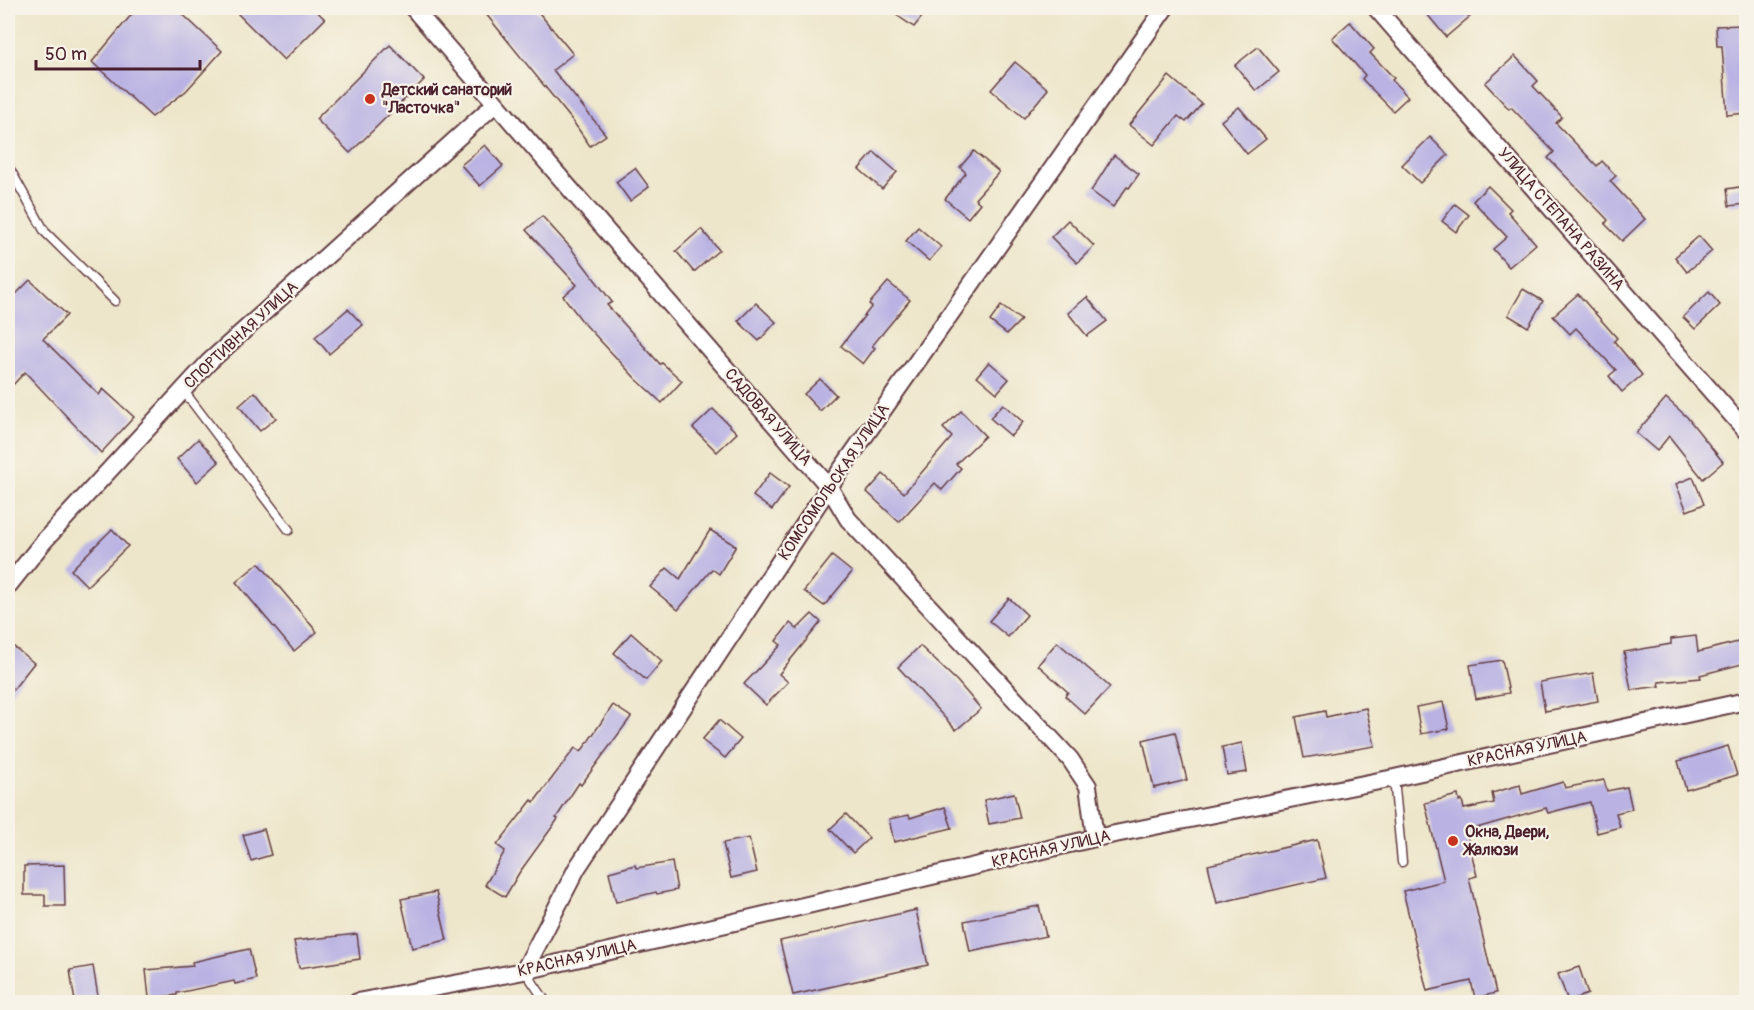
<svg xmlns="http://www.w3.org/2000/svg" width="1754" height="1010" viewBox="0 0 1754 1010" font-family="Pangolin,sans-serif">
  <rect width="100%" height="100%" fill="#f7f3e8"/>
  <filter id="ink" filterUnits="userSpaceOnUse"><feTurbulence type="fractalNoise" baseFrequency=".0167" numOctaves="2"/><feDisplacementMap in="SourceGraphic" scale="12" xChannelSelector="R" yChannelSelector="G"/><feConvolveMatrix kernelMatrix="1 2 1 2 8 2 1 2 1" color-interpolation-filters="sRGB"/></filter>
  <filter id="wash" filterUnits="userSpaceOnUse"><feTurbulence type="fractalNoise" baseFrequency=".008" numOctaves="4" result="noise"/><feDisplacementMap in="SourceGraphic" scale="24" xChannelSelector="R" yChannelSelector="G"/><feGaussianBlur stdDeviation="1.35" result="paint"/><feColorMatrix in="noise" values="0 0 0 0 0 0 0 0 0 0 0 0 0 0 0 0 0 1.4 0 .05"/><feComposite in="paint" operator="in"/></filter>
  <g filter="url(#wash)">
    <rect width="100%" height="100%" fill="#eee6ca"/>
    <g id="blocks">
      <g fill="#b9b2e3">
        <path d="M137,8H176L222,51L186,91L152,117L92,62Z"/>
        <path d="M232,8H313L325,19L284,60Z"/>
        <path d="M481,8H535L573,54L553,70L606,135L590,146L572,120Z"/>
        <path d="M886,8H929L914,27Z"/>
        <path d="M1422,8H1480L1446,37Z"/>
        <path d="M1350,22L1374,49L1370,53L1394,78L1392,80L1408,97L1393,111L1362,79L1365,75L1332,38Z"/>
        <path d="M1743,25L1746,70V113L1727,115L1722,46H1717L1716,26Z"/>
        <path d="M390,45L424,80L350,153L316,119Z"/>
        <path d="M1258,47L1279,72L1256,91L1235,65Z"/>
        <path d="M1515,56L1538,81L1533,86L1562,117L1556,123L1597,166L1602,161L1616,176L1610,181L1645,219L1622,241L1605,224L1608,220L1548,158L1554,152L1511,107L1509,109L1485,83Z"/>
        <path d="M1015,62L1048,89L1024,118L991,90Z"/>
        <path d="M1169,76L1202,104L1186,122L1178,116L1154,145L1129,125Z"/>
        <path d="M1239,107L1266,139L1247,154L1221,121Z"/>
        <path d="M1430,137L1448,155L1420,183L1402,165Z"/>
        <path d="M485,145L503,166L480,186L461,165Z"/>
        <path d="M974,151L999,172L975,199L980,203L968,218L945,199L966,173L960,167Z"/>
        <path d="M874,152L897,172L882,189L859,169Z"/>
        <path d="M1114,155L1139,174L1129,188L1127,187L1113,207L1091,191Z"/>
        <path d="M635,168L649,187L630,201L616,182Z"/>
        <path d="M1488,186L1511,209L1508,212L1536,244L1509,267L1493,249L1507,237L1473,201Z"/>
        <path d="M1746,186V204L1729,206L1727,189Z"/>
        <path d="M1455,204L1469,215L1456,232L1442,221Z"/>
        <path d="M542,216L570,247L612,302L607,305L660,364L662,363L682,381L662,403L636,379L582,321L563,296L577,285L526,230Z"/>
        <path d="M1068,220L1094,246L1077,263L1051,237Z"/>
        <path d="M918,227L941,247L929,261L906,241Z"/>
        <path d="M701,229L719,250L694,272L676,251Z"/>
        <path d="M1699,236L1712,251L1687,272L1675,257Z"/>
        <path d="M30,280L67,315L43,339L99,395L103,389L134,417L101,453L25,372L8,390V302Z"/>
        <path d="M888,282L910,300L872,346L875,348L863,364L841,346L872,306L869,304Z"/>
        <path d="M1523,289L1543,301L1528,327L1508,315Z"/>
        <path d="M1709,292L1720,305L1695,329L1683,317Z"/>
        <path d="M1578,294L1617,338L1614,341L1642,375L1622,392L1609,376L1616,370L1576,328L1570,334L1553,316Z"/>
        <path d="M1087,297L1107,321L1087,336L1068,313Z"/>
        <path d="M756,303L776,322L759,341L738,321Z"/>
        <path d="M1001,306L1021,320L1007,334L990,321Z"/>
        <path d="M348,309L363,325L329,354L315,337Z"/>
        <path d="M989,362L1009,379L997,393L977,376Z"/>
        <path d="M820,379L836,395L820,411L804,394Z"/>
        <path d="M255,392L276,418L260,431L239,406Z"/>
        <path d="M1666,398L1687,417L1723,462L1703,479L1669,436L1657,451L1636,433Z"/>
        <path d="M1003,404L1023,422L1011,436L990,418Z"/>
        <path d="M713,409L737,433L717,452L693,428Z"/>
        <path d="M961,411L985,436L956,464L961,468L942,490L935,483L899,522L867,492L883,474L904,493L952,437L943,428Z"/>
        <path d="M198,439L219,462L197,482L177,459Z"/>
        <path d="M770,473L789,487L772,510L753,496Z"/>
        <path d="M1693,477L1704,504L1687,511L1676,484Z"/>
        <path d="M112,529L128,546L87,586L71,570Z"/>
        <path d="M710,530L736,546L719,574L712,569L678,610L650,587L667,568L680,579Z"/>
        <path d="M832,556L852,572L824,606L804,591Z"/>
        <path d="M259,563L317,632L294,651L236,582Z"/>
        <path d="M1009,598L1027,615L1008,637L989,621Z"/>
        <path d="M812,614L821,622L779,674L788,682L766,705L744,684L781,645L776,641L790,623L797,629Z"/>
        <path d="M631,633L662,661L646,680L614,653Z"/>
        <path d="M1696,636L1698,652L1746,640V663L1700,675L1701,678L1659,682L1660,686L1631,690L1624,652L1671,644V639Z"/>
        <path d="M8,642L34,663L8,696Z"/>
        <path d="M1057,642L1110,687L1085,714L1065,696L1068,692L1038,665Z"/>
        <path d="M920,646L957,681L981,709L956,730L898,667Z"/>
        <path d="M1502,660L1509,693L1476,699L1470,665Z"/>
        <path d="M1593,673L1598,701L1545,711L1540,682Z"/>
        <path d="M1443,702L1449,729L1421,734L1416,707Z"/>
        <path d="M613,705L631,717L581,785L579,783L556,818L558,819L519,873L505,897L485,885L505,851L497,845L532,800L534,802L575,748L581,752Z"/>
        <path d="M1366,708L1375,746L1304,758L1296,717L1325,711L1326,717Z"/>
        <path d="M719,720L741,739L725,758L702,740Z"/>
        <path d="M1175,732L1187,780L1154,788L1143,740Z"/>
        <path d="M1242,743L1247,772L1227,775L1222,747Z"/>
        <path d="M1728,746L1737,775L1686,790L1678,761Z"/>
        <path d="M1604,780L1607,791L1627,787L1632,809L1616,813L1620,827L1597,833L1590,802L1548,813L1546,808L1466,831L1477,876L1469,878L1496,993L1475,998L1471,981L1427,991L1403,891L1444,881L1425,803L1458,795L1459,801L1462,800L1464,809L1494,803L1492,793L1520,785L1522,794L1563,782L1565,788Z"/>
        <path d="M1014,793L1020,818L989,824L984,800Z"/>
        <path d="M945,807L952,828L894,842L889,819L909,815L910,818Z"/>
        <path d="M846,814L869,838L853,853L830,829Z"/>
        <path d="M264,829L271,855L251,861L243,835Z"/>
        <path d="M749,838L757,872L731,878L723,843Z"/>
        <path d="M1317,840L1326,878L1217,903L1208,865Z"/>
        <path d="M672,862L677,890L657,894L656,892L616,902L609,872L635,865L636,868Z"/>
        <path d="M64,865L65,906H45V895H24V866Z"/>
        <path d="M436,892L447,940L412,948L401,899Z"/>
        <path d="M1039,906L1046,936L970,952L964,921Z"/>
        <path d="M916,910L928,965L793,995L780,941Z"/>
        <path d="M357,934L360,959L299,968L294,941Z"/>
        <path d="M249,949L256,979L235,984L234,981L177,993V995L149,998L146,970L193,966L192,962Z"/>
        <path d="M93,966L99,1002H75L70,970Z"/>
        <path d="M1579,967L1588,994L1568,1001L1558,974Z"/>
      </g>
    </g>
  </g>
  <g filter="url(#ink)">
    <use href="#blocks" fill-opacity="0" stroke="#633d43" stroke-width="1.5"/>
    <g fill="none" stroke-linecap="round" stroke-linejoin="round">
      <defs>
        <g id="lane">
          <path d="M8,166L45,232L115,301"/>
          <path d="M183,390L289,530"/>
          <path d="M1394,778L1402,862"/>
          <path d="M525,971L546,1002"/>
        </g>
        <g id="street">
          <path d="M413,8L829,487L848,519L1070,759L1088,786L1095,838"/>
          <path d="M1376,8L1746,431"/>
          <path d="M8,586L44,541L209,362L495,104"/>
          <path d="M524,971L577,868L829,487L1165,8"/>
          <path d="M357,1002L524,971L1095,838L1394,778L1746,701"/>
        </g>
      </defs>
      <use href="#lane" stroke="#633d43" stroke-width="11"/>
      <use href="#street" stroke="#633d43" stroke-width="20"/>
      <use href="#lane" stroke="#fff" stroke-width="8"/>
      <use href="#street" stroke="#fff" stroke-width="16"/>
    </g>
  </g>
  <g fill="#c8321e" stroke="#f7f3e8" stroke-width="2">
    <circle cx="370" cy="99" r="6"/>
    <circle cx="1453" cy="841" r="6"/>
  </g>
  <g text-anchor="middle" dominant-baseline="central" stroke-width="4.5" stroke-linejoin="round" paint-order="stroke">
    <g font-size="16" font-weight="bold" fill="#4a1f2b" stroke="#f7f3e8" text-anchor="start">
      <text x="382" y="90">Детский санаторий<tspan x="382" dy="18">"Ласточка"</tspan></text>
      <text x="1465" y="832">Окна, Двери,<tspan x="1465" dy="18">Жалюзи</tspan></text>
    </g>
    <g font-size="16" fill="#4a1f2b" stroke="#f7f3e8">
      <text transform="translate(1561 219) rotate(49)">УЛИЦА СТЕПАНА РАЗИНА</text>
      <text transform="translate(241 335) rotate(-43)">СПОРТИВНАЯ УЛИЦА</text>
      <text transform="translate(768 417) rotate(49)">САДОВАЯ УЛИЦА</text>
      <text transform="translate(834 482) rotate(-56)">КОМСОМОЛЬСКАЯ УЛИЦА</text>
      <text transform="translate(1527 749) rotate(-12)">КРАСНАЯ УЛИЦА</text>
      <text transform="translate(1051 849) rotate(-13)">КРАСНАЯ УЛИЦА</text>
      <text transform="translate(577 958) rotate(-13)">КРАСНАЯ УЛИЦА</text>
    </g>
  </g>
  <rect width="1754" height="1010" fill="none" stroke="#f7f3e8" stroke-width="30"/>
  <path d="M36 60v9h164v-9" fill="none" stroke="#4a1f2b" stroke-width="3"/>
  <text x="45" y="60" font-size="18" fill="#4a1f2b" stroke="#f7f3e8" stroke-width="4.5" paint-order="stroke">50 m</text>
</svg>
